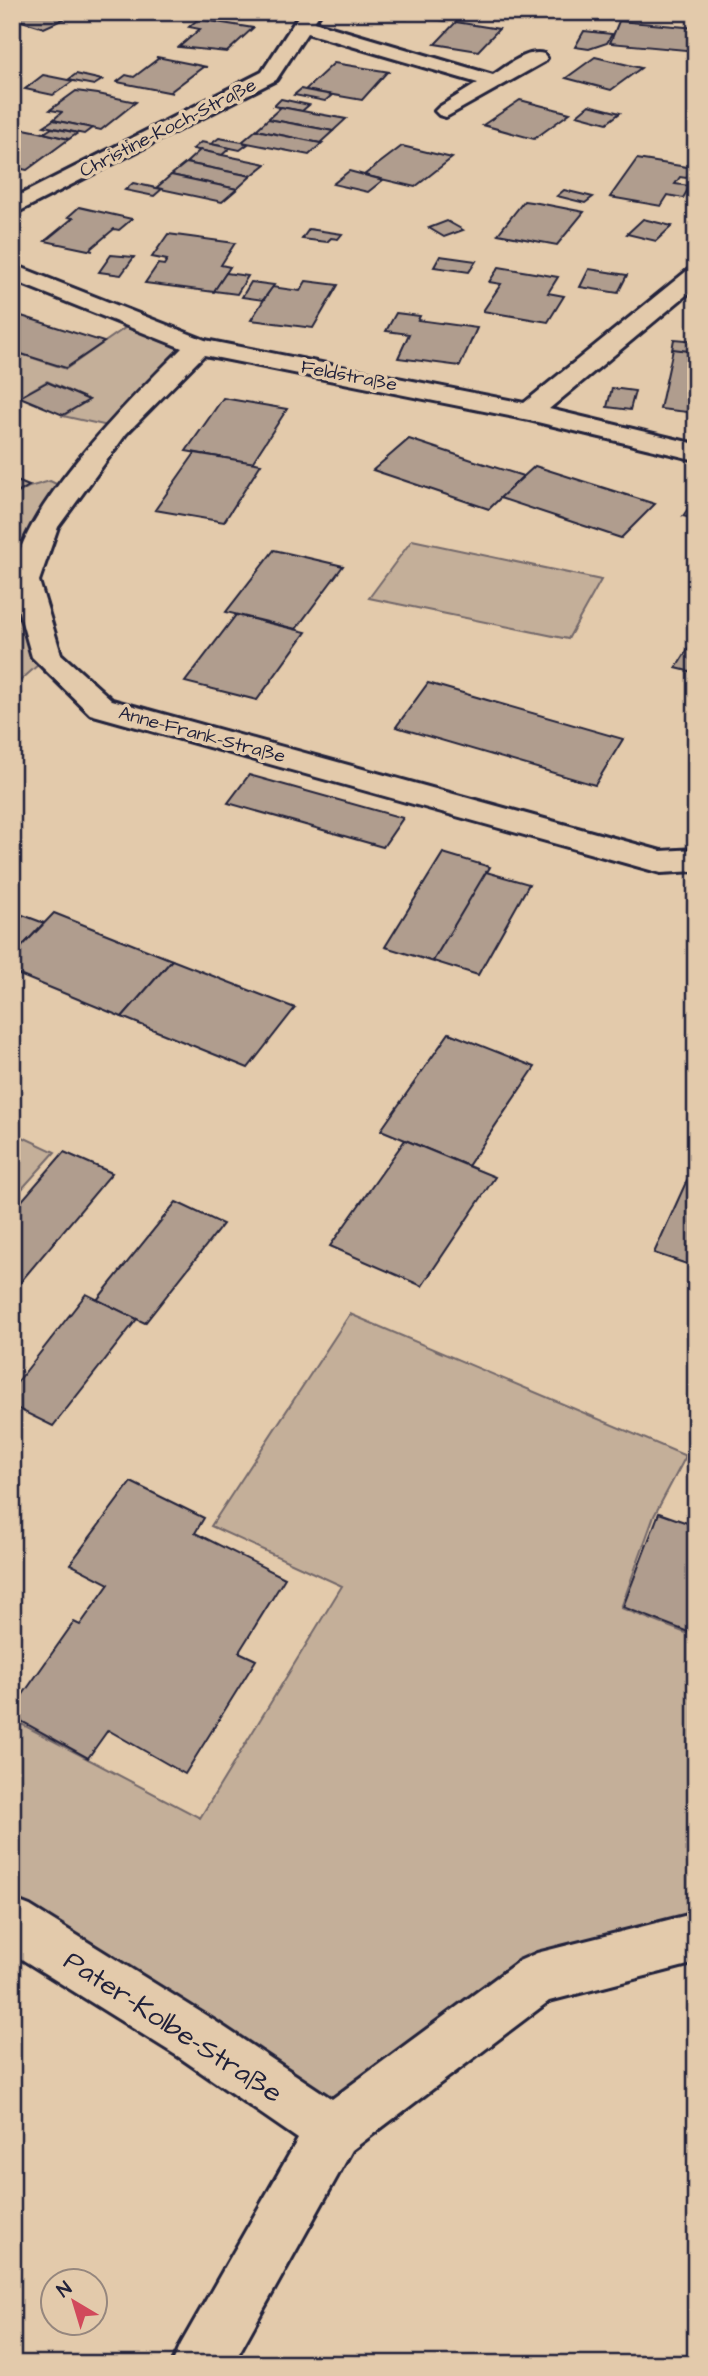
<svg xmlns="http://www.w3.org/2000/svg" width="708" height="2376" viewBox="0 0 708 2376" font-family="'Architects Daughter',sans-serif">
  <rect width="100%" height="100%" fill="#e3caab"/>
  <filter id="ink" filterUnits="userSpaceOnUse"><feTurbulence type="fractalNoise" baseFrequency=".0143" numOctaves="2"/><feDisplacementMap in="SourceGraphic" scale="14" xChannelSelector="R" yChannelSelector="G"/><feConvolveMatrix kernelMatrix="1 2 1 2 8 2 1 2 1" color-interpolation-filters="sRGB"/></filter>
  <g filter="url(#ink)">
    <g fill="#c4af99" stroke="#73686a" stroke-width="2">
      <path d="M135,321L198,346L117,428L63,416L89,400L47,381L19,397L12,393V351L66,369Z"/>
      <path d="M50,481L71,491L25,581L47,657L12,688V497L29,487Z"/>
      <path d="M412,540L601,580L568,639L369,598Z"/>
      <path d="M12,1132L55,1152L12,1200Z"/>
      <path d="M350,1314L686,1456L654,1516L621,1608L696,1637V1938L550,1976L333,2131L12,1926V1719L200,1818L342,1586L211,1526Z"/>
    </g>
    <g fill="#b09d8e" stroke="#22223b" stroke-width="2">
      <path d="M17,12H79L44,28L12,18V14Z"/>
      <path d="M365,12H411L407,19L363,15Z"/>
      <path d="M436,12H450L446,21L432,19Z"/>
      <path d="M198,19L253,28L227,52L179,47L200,29L189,27Z"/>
      <path d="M619,21L696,28V51L610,43Z"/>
      <path d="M456,22L499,29L478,51L435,44Z"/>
      <path d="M584,31L612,34L607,43L589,49L575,47Z"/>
      <path d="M156,57H157L207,67H203L170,92L173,93L117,82L126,75L134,77L159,58Z"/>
      <path d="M595,57L641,68L611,90L566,78Z"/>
      <path d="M334,63L390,72H387L362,100L305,90Z"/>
      <path d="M76,74L102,80L94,85L68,80Z"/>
      <path d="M43,75L73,81L53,95L25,89Z"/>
      <path d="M301,89L305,90L332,95L325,101L294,95Z"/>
      <path d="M76,91L98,94L136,102L101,130L53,120L62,112L50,110Z"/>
      <path d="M281,99L309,105L302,111L274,106Z"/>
      <path d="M520,100L570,113L534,139L483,125Z"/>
      <path d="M589,105L620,113L607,123L577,115Z"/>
      <path d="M281,107L302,111L346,119L333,131L268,119Z"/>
      <path d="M268,119L333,131L320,143L256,130Z"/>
      <path d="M53,120L92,128L84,134L44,126Z"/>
      <path d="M19,128L44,133L69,139L27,170L12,167V133Z"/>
      <path d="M52,128L78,133L69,139L44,133Z"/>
      <path d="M256,130L320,143H322L309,155L242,142Z"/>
      <path d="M219,138L242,142L248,144L240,150L211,144Z"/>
      <path d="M201,142L211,144L230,148L222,155L193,149Z"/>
      <path d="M402,146L452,158L415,187L364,175Z"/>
      <path d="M200,150L222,155L266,164L251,176L186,163Z"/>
      <path d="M637,159L693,168L686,178L680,177L675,184L690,186L683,198L668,195L661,206L610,197Z"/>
      <path d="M186,163L251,176L237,189L171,175Z"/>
      <path d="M349,171L364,175L383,180L368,192L333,184Z"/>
      <path d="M171,175L237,189L222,202L156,188Z"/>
      <path d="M133,183L156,188L162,189L154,196L125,190Z"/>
      <path d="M564,190L593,197L585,203L557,196Z"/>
      <path d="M524,201L538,203L584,212L557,245L498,234Z"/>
      <path d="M79,207L132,219L119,230L114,229L89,250L93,251L45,241L73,218L68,217Z"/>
      <path d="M643,219L672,226L656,241L627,234Z"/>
      <path d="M447,221L463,230L444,237L429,228Z"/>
      <path d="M309,229L342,234L338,239L331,238L327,242L302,239Z"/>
      <path d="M168,234L235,243L221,265L230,267L214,292L145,283L158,264L164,265L167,260L152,257Z"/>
      <path d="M111,255L134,257L121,275L99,272Z"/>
      <path d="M440,256L476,261L469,272L434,267Z"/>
      <path d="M499,267L558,277L548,293L564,296L548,322L483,311L501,284L489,282Z"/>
      <path d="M589,269L627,275L618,293L580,287Z"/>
      <path d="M226,273L248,276L237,294L214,291Z"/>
      <path d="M306,281L338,285L313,328L251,320L272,287L300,291Z"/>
      <path d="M251,282L274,285L263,300L242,297Z"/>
      <path d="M12,313L104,342L66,368L12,351Z"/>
      <path d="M396,313L420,316L418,320L477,328L460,366L398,358L409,334L386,331Z"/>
      <path d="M674,339L696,341V352L672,350Z"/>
      <path d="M673,349L696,352V413L660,409Z"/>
      <path d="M47,382L89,400L63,415L20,397Z"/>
      <path d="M612,388L635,391L630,410L607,407Z"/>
      <path d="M223,398L287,409L252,463L186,451Z"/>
      <path d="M409,439L475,461L523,476L489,509L373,470Z"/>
      <path d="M195,453L261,464L224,522L155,510Z"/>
      <path d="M535,466L655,504L621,538L500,498Z"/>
      <path d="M12,479L29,486L12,496Z"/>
      <path d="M696,497V519L683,516Z"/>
      <path d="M274,550L343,566L296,629L226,612Z"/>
      <path d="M236,615L306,632L257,700L185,682Z"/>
      <path d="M696,636V673L676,668Z"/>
      <path d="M428,683L623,739L595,785L396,727Z"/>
      <path d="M249,775L403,818L383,847L228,803Z"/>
      <path d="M443,853L490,867L434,962L385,947Z"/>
      <path d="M486,872L529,884L478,975L433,961Z"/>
      <path d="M12,911L44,923L12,957Z"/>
      <path d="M54,913L172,960L122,1017L12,972V957Z"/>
      <path d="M172,960L295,1008L248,1068L122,1017Z"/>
      <path d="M449,1033L535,1067L468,1166L381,1130Z"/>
      <path d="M405,1140L495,1177L422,1286L330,1246Z"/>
      <path d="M64,1152L112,1173L12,1292V1212Z"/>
      <path d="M687,1180L696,1183V1267L654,1253Z"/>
      <path d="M176,1202L223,1224L145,1323L97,1300Z"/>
      <path d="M86,1294L137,1319L53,1426L12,1406V1389Z"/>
      <path d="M131,1482L204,1518L195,1533L285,1578L239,1652L256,1660L185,1774L108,1730L88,1758L12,1716V1710L74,1622L80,1625L109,1584L70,1564Z"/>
      <path d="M659,1513L696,1526V1635L623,1607Z"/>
    </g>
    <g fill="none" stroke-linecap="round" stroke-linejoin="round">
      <defs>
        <g id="minor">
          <path d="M301,12H321L314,22L493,75C507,66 527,49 544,54L547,58L544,62L446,117L439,115L435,111L439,107L478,83L307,33L276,80L12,215V199L262,72Z"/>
          <path d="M12,264L205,340L524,403L688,270L696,268V287L549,409L696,444V460L529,420L204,355L126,434L58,527L39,581L61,654L112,700L661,851L696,849V871L661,873L90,714L32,657L12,587C12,515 132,398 182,348L12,280Z"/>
          <path d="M12,1899L30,1906L215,2021L332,2099L519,1961L537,1953L696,1913V1963L549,2001L352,2150L233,2364H172L181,2344L298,2139L179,2057L12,1953Z"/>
        </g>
      </defs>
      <use href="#minor" stroke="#22223b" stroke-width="6"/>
      <use href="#minor" fill="#e3caab" fill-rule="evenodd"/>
    </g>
  </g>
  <g text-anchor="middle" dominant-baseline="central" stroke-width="7" stroke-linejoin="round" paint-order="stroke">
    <g font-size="19" fill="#22223b" stroke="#e3caab">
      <text transform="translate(168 128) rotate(-27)">Christine-Koch-Straße</text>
      <text transform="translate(349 376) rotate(11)">Feldstraße</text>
      <text transform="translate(202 735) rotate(15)">Anne-Frank-Straße</text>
    </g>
    <g font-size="28" fill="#22223b" stroke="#e3caab">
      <text transform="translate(173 2027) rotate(33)">Pater-Kolbe-Straße</text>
    </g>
  </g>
  <rect width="708" height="2376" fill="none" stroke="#e3caab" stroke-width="42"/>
  <rect x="21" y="21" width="666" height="2334" fill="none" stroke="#22223b" stroke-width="2.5" filter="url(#ink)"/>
  <g transform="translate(74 2302) rotate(322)"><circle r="33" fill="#e3caab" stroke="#96877e" stroke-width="2"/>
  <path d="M0-5L12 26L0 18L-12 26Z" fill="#d1495b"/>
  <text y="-10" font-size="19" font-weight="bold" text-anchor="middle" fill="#22223b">N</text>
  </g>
</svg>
